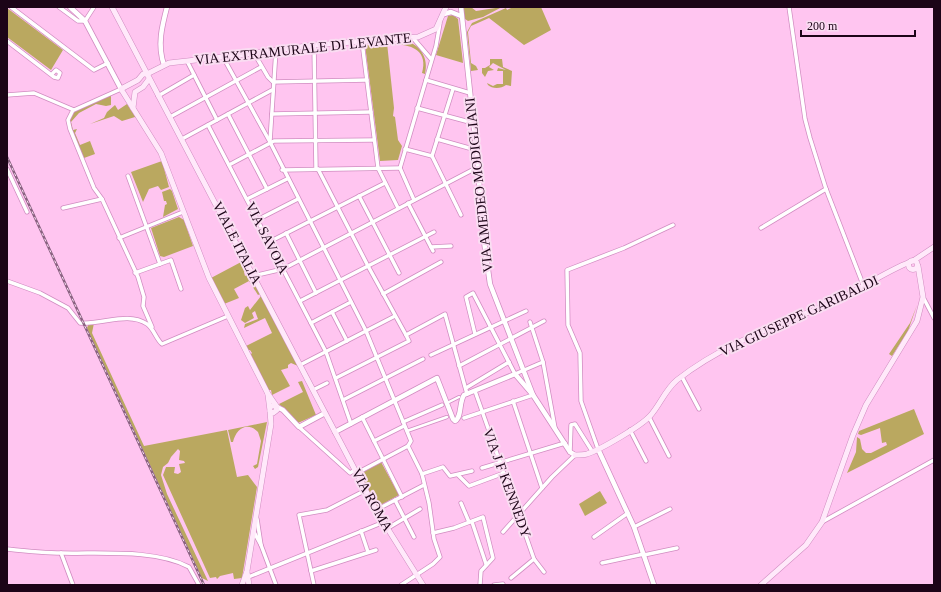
<svg xmlns="http://www.w3.org/2000/svg" width="941" height="592" viewBox="0 0 941 592" font-family="Georgia,serif">
  <rect width="100%" height="100%" fill="#ffc5f0"/>
  <g fill="#baa860">
    <path d="M463,7H471L476,11L502,7L483,17L468,21L465,19Z"/>
    <path d="M513,7H541L551,30L524,45L489,18L471,26L468,32L471,63L476,66L478,70L471,71L467,32L472,23L506,8L507,10Z"/>
    <path d="M7,8L63,50L51,70L7,37Z"/>
    <path d="M453,15L458,19L463,63L436,55L448,16Z"/>
    <path d="M405,41C420,44 429,58 425,74L422,73C429,49 409,43 390,45V42Z"/>
    <path d="M387,43L394,108L393,116L395,117L398,140L402,146L398,160L380,161L365,45Z"/>
    <path d="M490,59H502L503,67L512,71L511,86L506,85C501,89 492,89 488,85L487,83L493,86L497,84H503V71H497L498,68L506,70L493,63L489,67L494,70L488,71L485,77L482,73V68H485L490,65Z"/>
    <path d="M111,95V105L106,106L96,104L79,113L71,122L73,130L77,129L75,133L80,145L90,141L95,154L84,158L72,133L69,119L74,112Z"/>
    <path d="M127,104L136,118L135,117L122,121L114,116L90,124L104,118L107,112L115,105L118,110Z"/>
    <path d="M162,161L169,187L161,190L158,186L149,189L143,202L131,172Z"/>
    <path d="M170,189L172,191L178,209L163,217L165,205L167,204L166,201H164L162,192Z"/>
    <path d="M179,217L184,220L193,246L164,257L160,256L151,228Z"/>
    <path d="M243,261L248,270L244,272L245,276L249,274L260,294L258,295L249,281L234,289L239,298L224,304L211,278Z"/>
    <path d="M261,296L298,366L291,363L288,365V368L281,370L290,386L272,395L271,390H268L250,355L252,353L250,350H248L246,346L272,333L265,318L244,328L245,324L258,319L255,311L252,313L254,318L245,323L241,320L245,308L248,306L250,310Z"/>
    <path d="M917,305L908,331L892,356L889,354L910,323Z"/>
    <path d="M89,323H94L92,333L144,446L227,430L237,477L248,475L257,487L242,578L234,579L233,573L220,576L217,579L216,577L210,578L163,475L166,467H175L174,473L178,474L181,472L179,464L185,463L184,461L179,460L180,451L178,449L171,457L168,463L163,467L161,475L167,494L208,581L202,578L87,328Z"/>
    <path d="M302,381L316,415L298,423L279,404L303,392L298,382Z"/>
    <path d="M914,409L924,434L847,473L856,452L857,437L860,439L862,449L866,453H871L887,445L886,442L882,443L880,428L861,435L858,434L859,431Z"/>
    <path d="M267,422L258,467L255,469L253,466L257,464L261,441L258,432C247,421 236,429 233,442H231L228,430Z"/>
    <path d="M381,462L399,495L377,507L360,474Z"/>
    <path d="M600,491L607,503L585,516L579,504Z"/>
  </g>
  <g fill="none" stroke-linecap="round" stroke-linejoin="round">
    <defs>
      <g id="pedestrian">
        <path d="M447,403L459,397"/>
        <path d="M407,431L447,417"/>
      </g>
      <g id="minor">
        <path d="M11,7L94,70L108,63"/>
        <path d="M59,7L78,21H85L94,7"/>
        <path d="M789,7L805,119L810,138L826,189L864,287"/>
        <path d="M413,38L431,59"/>
        <path d="M7,41L54,77L58,78L60,73L56,70L52,74"/>
        <path d="M362,42L378,168L398,208"/>
        <path d="M314,45L316,169"/>
        <path d="M254,53L268,77L273,82L367,80"/>
        <path d="M223,57L270,142L366,331L411,441L408,446L422,474L429,503L434,539L440,557L433,564L401,585"/>
        <path d="M187,61L217,120"/>
        <path d="M426,80L470,93"/>
        <path d="M453,89L432,156L461,215"/>
        <path d="M7,95L34,93L74,110L121,89"/>
        <path d="M158,96L194,75"/>
        <path d="M417,108L473,123"/>
        <path d="M228,114L267,189"/>
        <path d="M272,114L371,112"/>
        <path d="M170,117L261,67"/>
        <path d="M208,125L326,352L351,424"/>
        <path d="M182,139L272,90"/>
        <path d="M437,139L476,150"/>
        <path d="M270,141L276,50"/>
        <path d="M405,149L432,156"/>
        <path d="M229,165L274,141L374,140"/>
        <path d="M400,168L436,46L440,23"/>
        <path d="M400,168L414,200"/>
        <path d="M7,169L27,212"/>
        <path d="M318,169L368,266L406,335"/>
        <path d="M282,170L400,168"/>
        <path d="M128,176L160,264"/>
        <path d="M359,196L399,273"/>
        <path d="M102,199L138,277L144,297L143,306L152,327"/>
        <path d="M247,199L287,179"/>
        <path d="M408,203L433,251"/>
        <path d="M63,208L102,199L94,188L70,129L68,120L73,110"/>
        <path d="M257,220L298,199"/>
        <path d="M761,228L826,189"/>
        <path d="M286,233L316,293"/>
        <path d="M119,238L183,212"/>
        <path d="M269,242L385,183"/>
        <path d="M431,247L451,246"/>
        <path d="M135,273L171,260L181,289"/>
        <path d="M253,276L283,269L478,167"/>
        <path d="M7,281L40,293L68,308L80,323C102,325 128,311 147,324C154,329 156,339 162,344L228,316"/>
        <path d="M383,294L441,262"/>
        <path d="M923,297L934,318"/>
        <path d="M300,301L434,232"/>
        <path d="M332,312L347,341"/>
        <path d="M530,322L543,362L555,428"/>
        <path d="M311,323L351,302"/>
        <path d="M475,334L466,297L473,293L515,374L543,362"/>
        <path d="M431,355L526,311"/>
        <path d="M300,365L395,316"/>
        <path d="M459,366L544,321"/>
        <path d="M682,377L699,409"/>
        <path d="M336,378L409,341L406,335L445,314L467,394"/>
        <path d="M466,388L509,362"/>
        <path d="M313,390L327,383"/>
        <path d="M475,391L534,559L544,572"/>
        <path d="M343,400L423,359"/>
        <path d="M513,401L542,488"/>
        <path d="M362,417L402,497"/>
        <path d="M649,417L669,456"/>
        <path d="M464,418L533,395"/>
        <path d="M403,422L442,405"/>
        <path d="M299,427L350,473L355,470"/>
        <path d="M630,430L646,461"/>
        <path d="M374,441L404,426"/>
        <path d="M598,449L581,401L580,353L568,325L567,270L624,248L673,225"/>
        <path d="M570,452L571,425L575,424L592,451"/>
        <path d="M482,468L565,443"/>
        <path d="M357,473L408,446"/>
        <path d="M422,474L443,467L450,476L472,471"/>
        <path d="M458,475L469,486L504,473"/>
        <path d="M395,500L414,537"/>
        <path d="M461,503L469,522"/>
        <path d="M376,510L424,485"/>
        <path d="M257,519L261,545L276,585"/>
        <path d="M472,522L486,564"/>
        <path d="M822,522L934,460"/>
        <path d="M634,527L670,509"/>
        <path d="M388,528L420,509"/>
        <path d="M361,531L368,552"/>
        <path d="M254,532L261,545"/>
        <path d="M503,532L552,477L575,455"/>
        <path d="M433,533L454,528L483,517L493,558L481,571L480,585"/>
        <path d="M594,537L628,513"/>
        <path d="M7,549C25,551 44,553 62,553C100,554 155,549 189,567L199,585"/>
        <path d="M61,553L73,585"/>
        <path d="M644,555L677,548"/>
        <path d="M602,563L644,554"/>
        <path d="M311,571L376,550"/>
        <path d="M246,578L384,522"/>
        <path d="M511,578L534,559"/>
        <path d="M314,585L299,515L327,510L366,490"/>
        <path d="M494,585L503,584"/>
      </g>
      <g id="tertiary">
        <path d="M70,7L85,21L121,89"/>
        <path d="M461,7L478,167L483,234L490,284L533,395"/>
        <path d="M444,14L451,12L461,16"/>
        <path d="M164,65C157,45 162,26 167,7"/>
        <path d="M277,407L283,410L299,427L325,413"/>
        <path d="M335,432L437,378L453,419L455,421C462,417 459,402 464,395L515,374L533,395L570,452L575,455"/>
        <path d="M598,449L634,527L654,585"/>
      </g>
      <g id="secondary">
        <path d="M112,7L376,510L423,585"/>
        <path d="M133,108L135,92L143,87L149,79"/>
        <circle cx="913" cy="265" r="4.5"/>
        <path d="M913,261L934,247"/>
        <path d="M268,395L270,411L273,413L277,410L275,405L270,407"/>
        <path d="M277,407L268,394L209,278L161,153L121,89L138,80L143,74H147L169,63L223,57L314,45L418,37L436,29L446,7"/>
        <path d="M575,455C579,455 583,455 587,454C600,450 641,426 650,416C660,405 665,390 677,380C723,344 776,326 829,304C857,292 882,273 910,262"/>
        <path d="M247,572L249,585"/>
        <path d="M242,585L247,571L271,424L270,411"/>
        <path d="M761,585L806,545L822,522L853,435L866,405L917,321L923,297L918,266"/>
      </g>
    </defs>
    <use href="#pedestrian" stroke="#d18cc1" stroke-width="4"/>
    <use href="#minor" stroke="#d18cc1" stroke-width="5"/>
    <use href="#tertiary" stroke="#d18cc1" stroke-width="6"/>
    <use href="#secondary" stroke="#d18cc1" stroke-width="6"/>
    <use href="#pedestrian" stroke="#fff" stroke-width="2.5"/>
    <use href="#minor" stroke="#fff" stroke-width="3.5"/>
    <use href="#tertiary" stroke="#fff" stroke-width="4.5"/>
    <use href="#secondary" stroke="#ffe9fa" stroke-width="5"/>
    <defs>
      <path id="rail" d="M7,157L204,585"/>
    </defs>
    <use href="#rail" stroke="#896180" stroke-width="2.5"/>
    <use href="#rail" stroke="#faddf2" stroke-width="1" stroke-dasharray="3" stroke-linecap="butt"/>
  </g>
  <g text-anchor="middle" dominant-baseline="central" stroke-width="4" stroke-linejoin="round" paint-order="stroke">
    <g font-size="14" fill="#1c0417" stroke="#faddf2">
      <text transform="translate(303 49) rotate(-6)">VIA EXTRAMURALE DI LEVANTE</text>
      <text transform="translate(479 185) rotate(-96)">VIA AMEDEO MODIGLIANI</text>
      <text transform="translate(267 238) rotate(63)">VIA SAVOIA</text>
      <text transform="translate(237 243) rotate(63)">VIALE ITALIA</text>
      <text transform="translate(799 316) rotate(-25)">VIA GIUSEPPE GARIBALDI</text>
      <text transform="translate(507 483) rotate(70)">VIA J F KENNEDY</text>
      <text transform="translate(372 500) rotate(61)">VIA ROMA</text>
    </g>
  </g>
  <rect width="941" height="592" fill="none" stroke="#1c0417" stroke-width="16"/>
  <path d="M801 30v6h114v-6" fill="none" stroke="#1c0417" stroke-width="2"/>
  <text x="807" y="30" font-size="12" fill="#1c0417" stroke="#faddf2" stroke-width="3" paint-order="stroke">200 m</text>
</svg>
